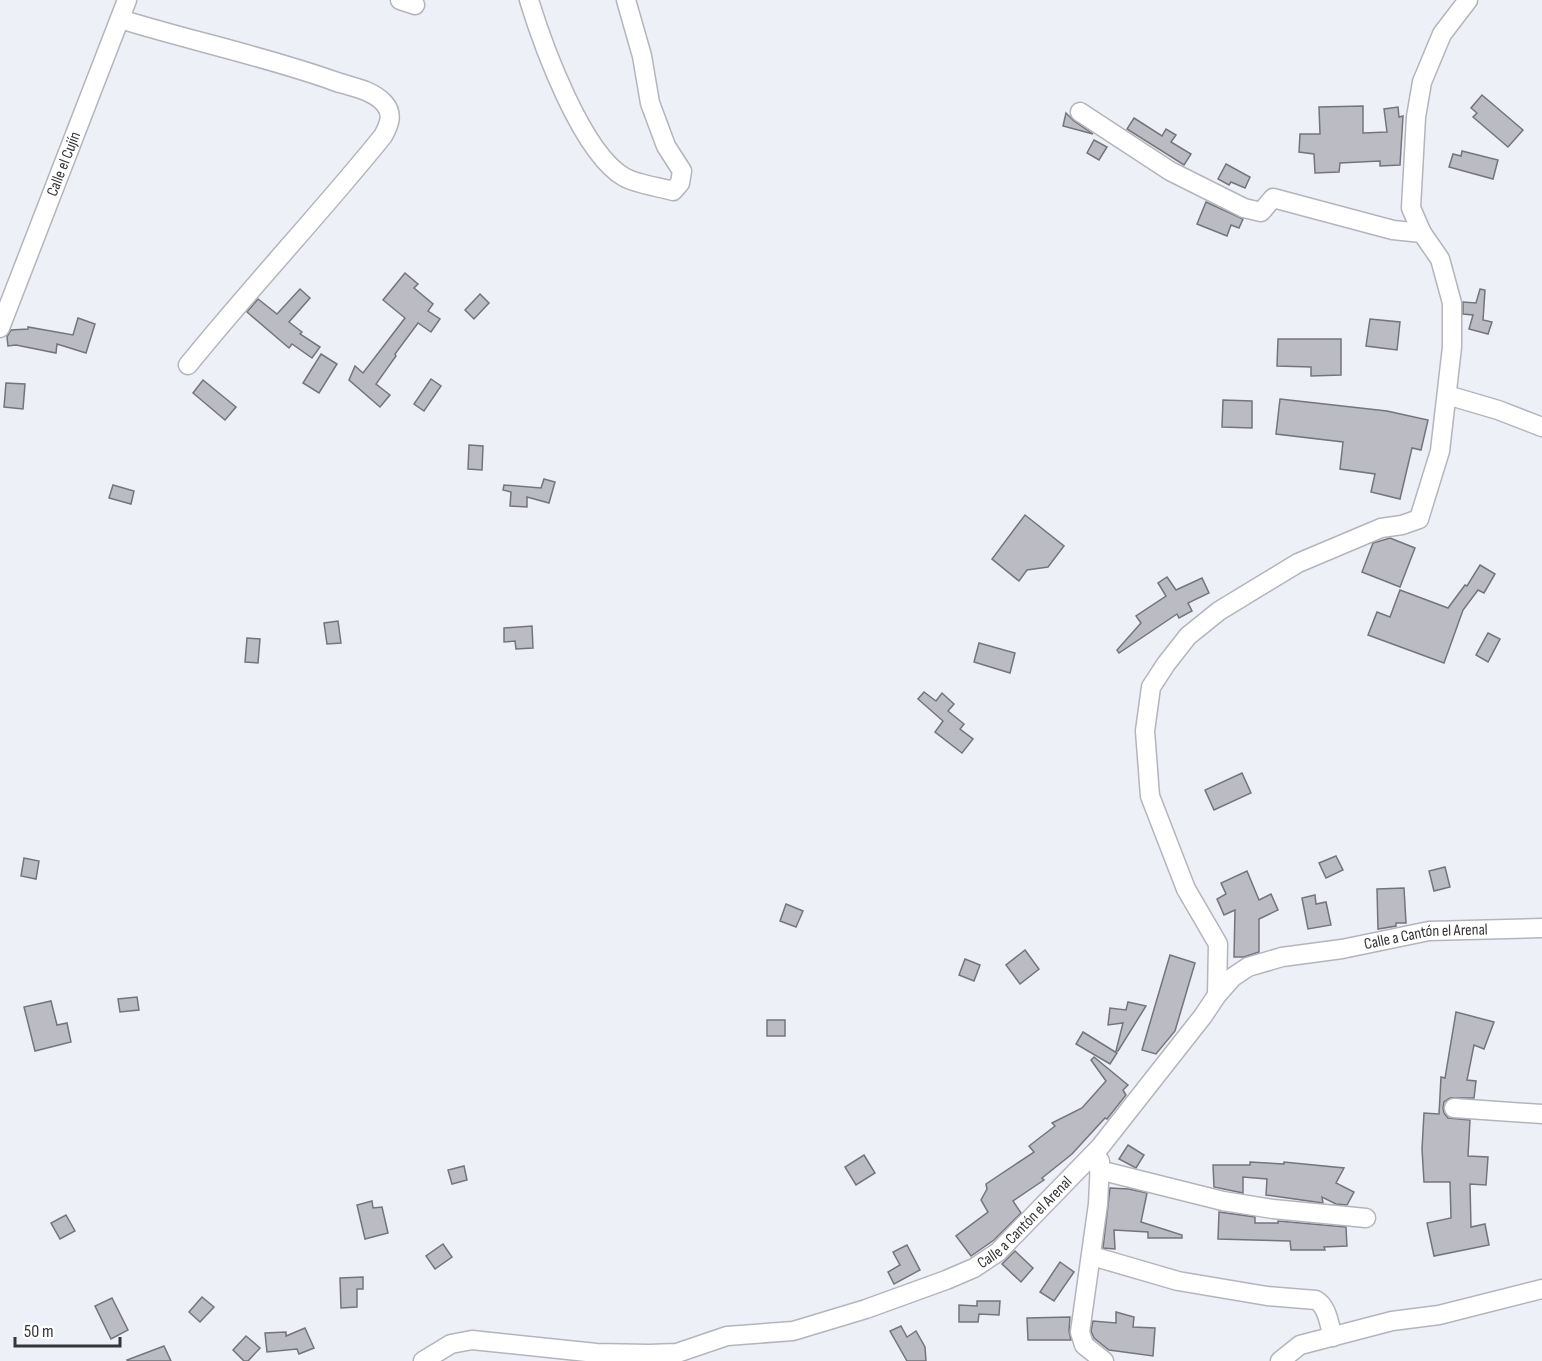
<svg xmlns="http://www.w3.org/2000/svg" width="1542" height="1361" viewBox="0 0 1542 1361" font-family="'Sofia Sans Condensed',sans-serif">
  <rect width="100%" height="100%" fill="#eef0f8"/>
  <g fill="#babbc3" stroke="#74757c" stroke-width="1.5">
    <path d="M1482,95L1523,130L1508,147L1473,117L1477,113L1471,108Z"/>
    <path d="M1363,106V133L1387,132L1384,109L1398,107L1399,117L1403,116L1400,165L1380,166V161L1340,163L1339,172L1315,173L1314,154L1299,152L1300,134H1320L1319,107Z"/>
    <path d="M1066,113L1074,121L1093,134L1063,126Z"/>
    <path d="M1134,118L1162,136L1166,129L1176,135L1171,142L1191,154L1184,165L1127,129Z"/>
    <path d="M1094,140L1107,147L1099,160L1087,153Z"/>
    <path d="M1462,151L1498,160L1493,179L1449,167L1453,154L1461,156Z"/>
    <path d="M1226,164L1250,177L1245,188L1231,182L1229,185L1218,179Z"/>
    <path d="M1206,202L1243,219L1239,228L1231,225L1227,236L1197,224Z"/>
    <path d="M405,273L418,284L414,288L433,304L428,311L440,319L431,332L418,323L395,354L396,356L376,384L390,395L380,407L349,380L355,366L363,373L405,318L383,300Z"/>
    <path d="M300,289L310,298L289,322L302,332L300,334L320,347L312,358L292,344L289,348L247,312L258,299L277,314Z"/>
    <path d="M1480,289L1485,290L1483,320L1492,322L1488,334L1469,329L1473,315L1463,314V302L1476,303Z"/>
    <path d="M480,294L489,303L474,319L465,310Z"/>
    <path d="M78,318L95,324L86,353L57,344L56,353L16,345L8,346L7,337L11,330L28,329V327L73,335Z"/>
    <path d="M1370,319L1400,322L1397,350L1366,346Z"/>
    <path d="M1278,339H1341V375L1311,376V367L1277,366Z"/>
    <path d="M321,354L337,364L319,393L303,383Z"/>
    <path d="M431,379L441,386L424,411L414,404Z"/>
    <path d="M203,380L236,407L225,420L193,393Z"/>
    <path d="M6,383L25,384L23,409L4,407Z"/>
    <path d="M1280,399L1387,411L1428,420L1421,450L1412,448L1400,499L1371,492L1375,474L1340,469L1343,442L1276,434Z"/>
    <path d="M1223,400L1252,401V428L1222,427Z"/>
    <path d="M469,445L483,446L482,470L468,469Z"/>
    <path d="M544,479L555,482L549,503L527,497V507L510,506L511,492L503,490L504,485L541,488Z"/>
    <path d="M113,485L134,491L131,504L109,498Z"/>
    <path d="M1025,515L1064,546L1048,567L1027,570L1019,581L992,559Z"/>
    <path d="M1390,538L1415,548L1400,587L1362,572L1373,543Z"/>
    <path d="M1480,565L1495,574L1484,593L1478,590L1463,610L1444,663L1368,635L1377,612L1390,617L1400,590L1448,608L1465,585L1467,586Z"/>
    <path d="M1167,577L1176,590L1202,578L1209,593L1188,603L1192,611L1179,618L1177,614L1119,653L1117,650L1141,623L1136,616L1166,596L1158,583Z"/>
    <path d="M338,621L341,643L327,644L324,623Z"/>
    <path d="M532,626L533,648L516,649L515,641L504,642V628Z"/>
    <path d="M1488,633L1500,639L1488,662L1476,655Z"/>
    <path d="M247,638L260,639L258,663L245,662Z"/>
    <path d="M979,643L1015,653L1010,673L974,662Z"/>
    <path d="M924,692L936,701L942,693L954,704L948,711L964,724L960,729L973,739L962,753L935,732L943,721L918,699Z"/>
    <path d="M1242,773L1251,793L1214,810L1205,790Z"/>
    <path d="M1336,856L1343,870L1326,878L1319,863Z"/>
    <path d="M24,858L39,861L36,879L21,876Z"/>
    <path d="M1445,867L1450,887L1434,891L1429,871Z"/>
    <path d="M1247,871L1259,900L1271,894L1278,910L1259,919V952L1244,957H1234L1235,910L1224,915L1217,899L1226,894L1221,883Z"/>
    <path d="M1404,888L1406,923H1396V926L1378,929L1377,889Z"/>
    <path d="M1315,895L1316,904L1326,902L1331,925L1308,929L1302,898Z"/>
    <path d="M786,904L803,911L796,927L780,921Z"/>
    <path d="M1025,950L1039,969L1020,984L1006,965Z"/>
    <path d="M1170,955L1195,963L1175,1031L1156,1054L1142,1050Z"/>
    <path d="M965,959L980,965L974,981L959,975Z"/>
    <path d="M137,997L139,1010L120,1012L118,999Z"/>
    <path d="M51,1001L57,1025L67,1023L71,1042L35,1051L24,1007Z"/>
    <path d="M1128,1002L1146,1006L1118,1051H1116L1123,1023L1108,1025L1110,1008L1126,1010Z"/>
    <path d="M1456,1012L1494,1022L1484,1049L1474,1045L1467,1080L1476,1081L1474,1098H1450L1444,1102L1443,1108L1444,1113L1448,1118L1470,1120L1468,1156L1488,1157L1486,1185L1470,1184L1471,1227L1485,1224L1489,1245L1434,1256L1427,1223L1451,1218L1450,1182H1424L1422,1149L1424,1113L1439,1114L1441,1077L1445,1078Z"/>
    <rect x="767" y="1020" width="18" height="16"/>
    <path d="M1083,1032L1117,1053L1110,1064L1076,1044Z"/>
    <path d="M1094,1057L1128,1085L1123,1090L1126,1095L1107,1119L1105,1118L1072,1154L1042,1178L1044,1180L1013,1201L1021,1213L994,1240L971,1256L956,1236L988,1212L981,1200L987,1189L986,1184L1034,1152L1029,1146L1055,1126L1052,1123L1082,1108L1106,1081L1091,1060Z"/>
    <path d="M1128,1145L1144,1155L1136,1168L1119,1159Z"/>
    <path d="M864,1155L875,1173L856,1185L845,1167Z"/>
    <path d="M1250,1162L1284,1164V1162L1344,1168L1336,1183L1354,1192L1347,1205L1336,1204L1322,1197L1323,1203L1266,1195L1267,1179L1243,1177V1193L1214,1187L1213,1165H1250Z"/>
    <path d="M464,1166L467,1180L452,1184L448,1170Z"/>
    <path d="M1110,1188L1129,1189L1147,1193L1141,1222L1182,1235V1238H1148V1232L1114,1230L1115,1249L1103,1248Z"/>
    <path d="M372,1201L373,1208L382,1207L388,1233L365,1239L357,1205Z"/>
    <path d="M1219,1212L1255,1217V1223H1278V1221L1346,1227L1347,1246L1324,1247L1325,1250H1291L1290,1241L1218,1239Z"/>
    <path d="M66,1215L75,1231L60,1239L51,1223Z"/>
    <path d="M443,1244L452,1257L435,1269L426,1256Z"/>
    <path d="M907,1245L920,1270L894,1284L888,1272L900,1265L893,1252Z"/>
    <path d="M1015,1251L1033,1268L1021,1282L1002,1264Z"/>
    <path d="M1060,1262L1074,1272L1054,1301L1040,1292Z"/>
    <path d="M363,1277V1289H357V1307L341,1308L340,1278Z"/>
    <path d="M202,1297L214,1307L200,1322L189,1312Z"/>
    <path d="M112,1298L128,1330L111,1339L95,1306Z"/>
    <path d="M977,1301H1000L999,1315L979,1314L978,1322H959V1305L977,1306Z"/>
    <path d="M1116,1312L1134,1317L1133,1327L1155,1328L1153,1356L1109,1350L1094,1338L1091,1331L1093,1321L1116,1323Z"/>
    <path d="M1070,1317L1069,1331L1071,1340H1028L1027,1318Z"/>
    <path d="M901,1326L907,1337L916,1331L925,1347L926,1361H907L890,1331Z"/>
    <path d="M305,1328L314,1348L299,1354L297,1349L267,1352L265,1333L286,1332V1336Z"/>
    <path d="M246,1336L260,1348L248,1361H244L233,1350Z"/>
    <path d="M164,1346L171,1361H128L127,1360Z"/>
  </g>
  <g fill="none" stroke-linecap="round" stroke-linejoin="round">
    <defs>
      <g id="minor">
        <path d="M400,0L415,5"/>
        <path d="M529,0C543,46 582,153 624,177C636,184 659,187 673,191L680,183L682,171L666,146L650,103L642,56L626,0"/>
        <path d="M120,19C191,41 264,56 334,81C351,87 371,89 384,103C394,114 389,125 383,136C320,214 251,287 188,365"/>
        <path d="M1080,112L1170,171L1244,208L1261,212L1273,198L1393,230L1422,233"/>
        <path id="s1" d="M0,328L127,0"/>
        <path d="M1447,395L1498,410L1542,427"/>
        <path d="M1217,995L1218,944L1186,889L1150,796L1145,731L1151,687L1166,664L1188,636L1219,611L1298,563L1381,528L1402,525L1419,519L1440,451L1452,347V303L1440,259L1422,233L1411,208L1416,117L1422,82L1442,34L1468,0"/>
        <path d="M1454,1108L1542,1114"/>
        <path d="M1100,1161L1098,1204L1080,1332L1084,1345L1104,1361"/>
        <path d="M1099,1170L1223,1201L1273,1209L1366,1218"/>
        <path d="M1092,1256L1178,1281L1267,1296L1316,1300C1328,1307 1329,1325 1333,1337"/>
        <path id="s2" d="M423,1361L451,1344L472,1340L596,1353L649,1354L677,1353L727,1336L793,1331L866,1309L946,1280L974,1268L998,1252L1100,1147L1203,1016L1217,995L1233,977L1248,967L1282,957L1342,949L1429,931L1542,928"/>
        <path d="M1280,1361L1300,1345L1392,1321L1439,1315L1542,1289"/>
      </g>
    </defs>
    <use href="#minor" stroke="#b4b5bc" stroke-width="21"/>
    <use href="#minor" stroke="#fff" stroke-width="18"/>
  </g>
  <g text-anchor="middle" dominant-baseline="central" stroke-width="5" stroke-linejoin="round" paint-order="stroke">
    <g font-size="16" fill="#353538" stroke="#fff">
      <text stroke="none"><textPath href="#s1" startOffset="176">Calle el Cujín</textPath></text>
      <text stroke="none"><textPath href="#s2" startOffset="1161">Calle a Cantón el Arenal</textPath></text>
      <text stroke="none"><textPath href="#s2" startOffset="639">Calle a Cantón el Arenal</textPath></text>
    </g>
  </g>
  <path d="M15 1337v9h105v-9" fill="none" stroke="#353538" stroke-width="3"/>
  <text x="24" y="1337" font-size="18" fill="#353538" stroke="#ffffff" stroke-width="4.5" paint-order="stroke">50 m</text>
</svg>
